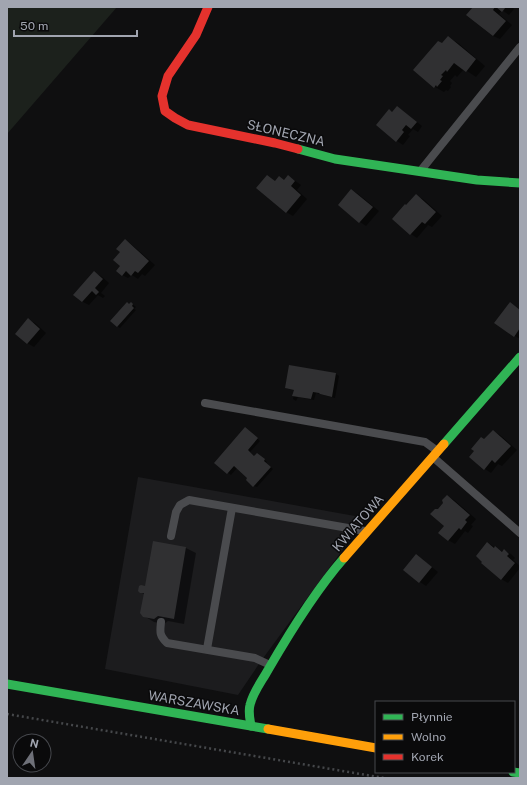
<svg xmlns="http://www.w3.org/2000/svg" width="527" height="785" viewBox="0 0 527 785" font-family="'Public Sans',sans-serif">
  <rect width="100%" height="100%" fill="#0f0f10"/>
  <path fill="#1c1c1e" d="M138,477L366,518L261,661L238,695L105,669Z"/>
  <path fill="#1c211c" d="M7,7H117L7,134Z"/>
  <g fill="#0007">
    <path d="M474,7H512L514,9L509,15L502,10L499,14L512,25L500,39L493,36Z"/>
    <path d="M448,37L458,43L485,66L476,77L464,69L457,77L455,75L450,81L452,83L450,86L451,87L448,91L446,90L444,92L435,87L442,44Z"/>
    <path d="M397,107L403,111L422,126L418,132L413,129L408,135L410,136L403,145L397,141L392,112Z"/>
    <path d="M268,176L276,182L285,180L288,176L294,180L301,185L297,190L307,199L293,216L286,212Z"/>
    <path d="M352,190L358,194L379,211L366,226L360,222Z"/>
    <path d="M416,196L423,199L442,216L432,227L428,225L417,238L411,234L393,219L407,206Z"/>
    <path d="M125,240L131,244L155,265L145,276L142,274L138,279L132,275L128,278L122,275L121,252Z"/>
    <path d="M94,273L101,276L109,283L101,293L105,296L103,298L98,295L89,305L83,302L75,295Z"/>
    <path d="M131,303L136,307L134,309L136,310L120,328L117,326Z"/>
    <path d="M516,307L520,310V339L515,336Z"/>
    <path d="M29,320L35,323L46,333L34,347L27,343Z"/>
    <path d="M336,374L339,376L335,398L316,393L314,400L298,397L296,401L293,399L295,390L289,389L286,388Z"/>
    <path d="M248,430L260,441L250,452L255,457L260,456L267,462L266,463L273,469L257,487L254,486L249,478L237,468L231,475L215,463Z"/>
    <path d="M493,431L500,435L517,450L502,466L498,464L491,473L485,469L470,457Z"/>
    <path d="M447,496L454,500L476,519L471,525L473,526L468,533L465,531L455,544L448,540L445,526L439,510L444,504Z"/>
    <path d="M154,542L186,548L196,553L184,624L168,621L164,624L154,622L144,616V594L140,592L146,587Z"/>
    <path d="M488,543L503,552L504,551L511,554L515,558L513,560L520,566V568L508,583L501,579Z"/>
    <path d="M416,555L422,559L438,572L426,586L420,582Z"/>
  </g>
  <g fill="#303032">
    <path d="M473,7H495L493,10L506,21L493,36L466,15Z"/>
    <path d="M496,7H506L502,12Z"/>
    <path d="M448,36L476,59L466,72L454,63L447,72L446,70L441,75L443,76L440,80L442,81L437,87L436,85L434,88L413,70L438,41L442,43Z"/>
    <path d="M397,106L417,122L411,129L406,125L402,130L404,132L396,142L376,125L389,109L392,112Z"/>
    <path d="M267,175L275,181L279,176L284,180L288,175L295,181L291,186L301,195L286,213L256,188Z"/>
    <path d="M351,189L373,207L359,223L338,205Z"/>
    <path d="M416,194L436,212L425,224L422,222L410,235L392,219L405,204L406,205Z"/>
    <path d="M125,239L149,261L138,273L135,271L131,276L126,271L122,276L116,271L120,266L113,260L120,252L116,249Z"/>
    <path d="M94,271L103,279L95,288L99,292L96,295L92,291L82,302L73,295Z"/>
    <path d="M127,302L129,304L131,302L133,304L132,306L134,308L117,327L110,321Z"/>
    <path d="M510,302L520,310L519,313L520,314V328L514,337L494,323Z"/>
    <path d="M28,318L40,329L27,344L15,334Z"/>
    <path d="M289,365L336,373L332,397L320,394L319,393L313,392L311,399L292,396L294,390L285,388Z"/>
    <path d="M245,427L258,438L248,450L254,456L257,453L265,459L264,461L271,467L253,487L246,480L247,478L234,466L227,474L214,463Z"/>
    <path d="M493,430L511,446L495,463L492,460L484,470L469,457L474,451L471,449L481,437L484,439Z"/>
    <path d="M447,495L470,515L465,520L467,522L461,530L459,528L448,541L438,533L444,526L430,514L435,509H438L443,503L442,500Z"/>
    <path d="M153,541L186,547L174,619L158,616L154,619L143,617L140,613L144,593H140L138,591L139,586L141,585L145,586Z"/>
    <path d="M487,542L494,548L495,546L502,552L504,549L509,554L507,556L515,563L501,580L481,563L482,562L476,556Z"/>
    <path d="M416,554L432,567L419,583L403,570Z"/>
  </g>
  <g fill="none" stroke-linecap="round" stroke-linejoin="round">
    <path stroke="#45474a" stroke-width="2.5" stroke-dasharray="2 3" stroke-linecap="butt" d="M7,714L384,778"/>
    <g stroke="#4a4b4e" stroke-width="8">
      <path d="M422,169L520,47"/>
      <path d="M205,403L425,442L436,450"/>
      <path d="M434,458L520,533"/>
      <path d="M171,536L176,512L180,505L189,500L365,531"/>
      <path d="M161,622C160,632 159,635 167,643L255,658L270,665"/>
      <path d="M207,649L232,508"/>
    </g>
    <g stroke="#30b455" stroke-width="9">
      <path d="M298,149L335,159L477,180L520,183"/>
      <path d="M444,444L520,357"/>
      <path d="M7,684L268,729"/>
      <path d="M251,726C250,719 248,712 250,705C253,692 262,681 268,670C290,632 315,591 344,558"/>
      <path d="M513,772L520,773"/>
    </g>
    <g stroke="#ff9f0a" stroke-width="9">
      <path d="M344,558L444,444"/>
      <path d="M268,729L376,748"/>
    </g>
    <path stroke="#e5322d" stroke-width="9" d="M208,7L196,35L168,76L162,96L165,111L175,118L188,125L275,143L298,149"/>
  </g>
  <g text-anchor="middle" dominant-baseline="central" stroke-width="3" stroke-linejoin="round" paint-order="stroke">
    <g font-size="13" fill="#a1a5b0" stroke="#0a0a0b">
      <text transform="translate(286 133) rotate(13)">SŁONECZNA</text>
      <text transform="translate(358 523) rotate(-49)">KWIATOWA</text>
      <text transform="translate(194 703) rotate(10)">WARSZAWSKA</text>
    </g>
  </g>
  <rect width="527" height="785" fill="none" stroke="#a1a5b0" stroke-width="16"/>
  <rect x="375" y="701" width="140" height="72" fill="#0a0a0b" stroke="#46484d"/>
  <rect x="383" y="714" width="20" height="6" fill="#30b455" stroke="#46484d"/>
  <text x="411" y="721" font-size="12" fill="#a1a5b0">Płynnie</text>
  <rect x="383" y="734" width="20" height="6" fill="#ff9f0a" stroke="#46484d"/>
  <text x="411" y="741" font-size="12" fill="#a1a5b0">Wolno</text>
  <rect x="383" y="754" width="20" height="6" fill="#e5322d" stroke="#46484d"/>
  <text x="411" y="761" font-size="12" fill="#a1a5b0">Korek</text>
  <g transform="translate(32 753) rotate(13)"><circle r="19" fill="#0a0a0b" stroke="#46484d"/>
  <path d="M0-3L7 15L0 10L-7 15Z" fill="#6e7078"/>
  <text y="-6" font-size="11" font-weight="bold" text-anchor="middle" fill="#a1a5b0">N</text>
  </g>
  <path d="M14 30v6h123v-6" fill="none" stroke="#a1a5b0" stroke-width="2"/>
  <text x="20" y="30" font-size="12" fill="#a1a5b0" stroke="#0a0a0b" stroke-width="3" paint-order="stroke">50 m</text>
</svg>
